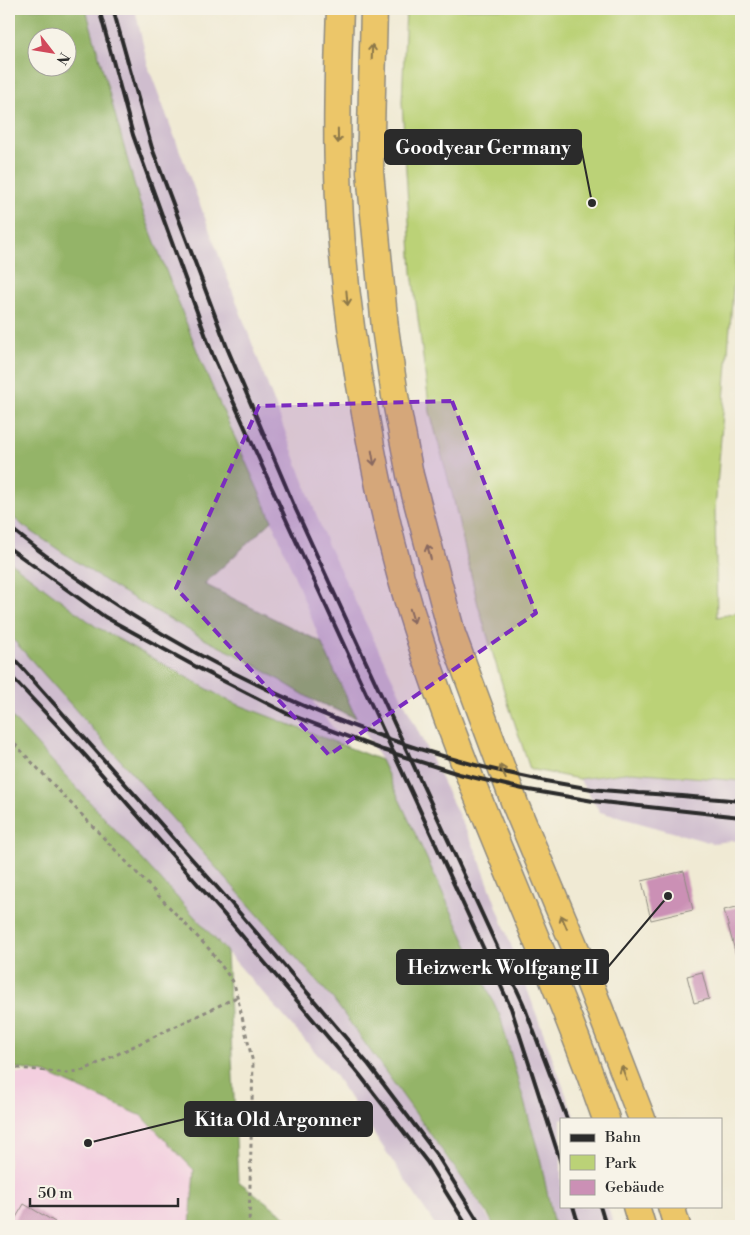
<svg xmlns="http://www.w3.org/2000/svg" width="750" height="1235" viewBox="0 0 750 1235" font-family="'Libre Bodoni',serif">
  <rect width="100%" height="100%" fill="#f7f3e8"/>
  <filter id="ink" filterUnits="userSpaceOnUse"><feTurbulence type="fractalNoise" baseFrequency=".02" numOctaves="2"/><feDisplacementMap in="SourceGraphic" scale="10" xChannelSelector="R" yChannelSelector="G"/><feConvolveMatrix kernelMatrix="1 2 1 2 8 2 1 2 1" color-interpolation-filters="sRGB"/></filter>
  <filter id="wash" filterUnits="userSpaceOnUse"><feTurbulence type="fractalNoise" baseFrequency=".0096" numOctaves="4" result="noise"/><feDisplacementMap in="SourceGraphic" scale="20" xChannelSelector="R" yChannelSelector="G"/><feGaussianBlur stdDeviation="1.12" result="paint"/><feColorMatrix in="noise" values="0 0 0 0 0 0 0 0 0 0 0 0 0 0 0 0 0 1.4 0 .05"/><feComposite in="paint" operator="in"/></filter>
  <g filter="url(#wash)">
    <rect width="100%" height="100%" fill="#f0ead4"/>
    <path fill="#f3cfdf" d="M9,1073H45L142,1116L194,1170L190,1226H9Z"/>
    <g fill="#cfbdce">
      <path d="M86,9H135L148,66L327,543L477,853L575,1119H561V1206H607L615,1226H554L540,1158L381,760L356,718L321,642L272,521L203,366L139,201Z"/>
      <path d="M9,513L22,525L114,587L206,640L243,658L311,699L347,746L229,701L95,626L9,561Z"/>
      <path d="M9,635L333,999L482,1207L493,1226H436L332,1071L227,952L9,714Z"/>
      <path d="M632,772L741,781V840L712,843L600,812L579,779Z"/>
    </g>
    <path fill="#bbd277" stroke="#737e51" d="M406,9H741V192L715,511L717,617L741,612V781L632,772L579,779L530,769L506,697L478,605L453,497L430,412L412,272L402,102Z"/>
    <g fill="#94b468" stroke="#60704a" fill-rule="evenodd">
      <path d="M9,9H86L139,201L203,366L272,521L204,584L321,642L356,718L311,699L243,658L206,640L114,587L22,525L9,513ZM38,38H68V68H38Z"/>
      <path d="M9,561L95,626L229,701L381,760L500,1016L540,1158L554,1226H494L488,1214L333,999L9,635Z"/>
      <path d="M9,714L227,952L238,1181L298,1226H190L194,1170L142,1116L45,1073L9,1067Z"/>
    </g>
    <g id="blocks">
      <g fill="#cb90b5">
        <path d="M684,871L693,910L651,920L642,881Z"/>
        <path d="M741,906V974L724,910Z"/>
        <path d="M702,972L709,999L694,1003L687,976Z"/>
        <path d="M24,1204L55,1222L53,1226H11Z"/>
      </g>
    </g>
  </g>
  <g filter="url(#ink)">
    <use href="#blocks" fill-opacity="0" stroke="#8e8a80" stroke-width="1"/>
    <g fill="none" stroke-linecap="round" stroke-linejoin="round">
      <defs>
        <g id="trunk">
          <path d="M340,9C338,63 336,117 338,171C340,256 351,341 367,424C380,498 397,572 421,643C474,805 550,958 606,1119"/>
          <path d="M374,9L370,172L385,328L395,396L410,475L452,634L515,804L585,971L642,1119"/>
          <path d="M636,1206L642,1226"/>
          <path d="M671,1206L677,1226"/>
        </g>
      </defs>
      <use href="#trunk" stroke="#8e8a80" stroke-width="29"/>
      <g stroke="#8e8a80" stroke-width="3" stroke-dasharray="4 4" stroke-linecap="butt">
        <path d="M9,738L210,950L234,983L253,1063L249,1226"/>
        <path d="M9,1067L67,1073L84,1070L237,997"/>
      </g>
      <use href="#trunk" stroke="#ecc669" stroke-width="26"/>
      <g stroke="#2b2b2b" stroke-width="4">
        <path d="M99,9L133,135L213,356L284,515L511,1008L561,1163"/>
        <path d="M113,9L152,148L228,350L296,510L523,1003L567,1119"/>
        <path d="M9,527C175,661 374,755 586,788C603,791 620,791 638,793C672,795 707,798 741,801"/>
        <path d="M9,548L105,617L202,670L286,713L383,750L459,774L523,789L593,801L741,817"/>
        <path d="M9,653L231,903L369,1065L437,1155L481,1226"/>
        <path d="M9,674L84,754L222,912L359,1074L427,1162L467,1226"/>
        <path d="M573,1206L579,1226"/>
        <path d="M600,1206L606,1226"/>
      </g>
    </g>
    <defs><path id="oneway-shaft" d="M-6 0H5M1.5-3L5.5 0L1.5 3" fill="none" stroke-width="1.6" stroke-linecap="round" stroke-linejoin="round" transform="scale(1.25)"/></defs>
    <g stroke="#8c784a">
      <use href="#oneway-shaft" transform="translate(372 52) rotate(-88)"/>
      <use href="#oneway-shaft" transform="translate(338 136) rotate(89)"/>
      <use href="#oneway-shaft" transform="translate(347 298) rotate(85)"/>
      <use href="#oneway-shaft" transform="translate(373 458) rotate(80)"/>
      <use href="#oneway-shaft" transform="translate(429 552) rotate(-105)"/>
      <use href="#oneway-shaft" transform="translate(412 616) rotate(73)"/>
      <use href="#oneway-shaft" transform="translate(503 772) rotate(-111)"/>
      <use href="#oneway-shaft" transform="translate(564 922) rotate(-113)"/>
      <use href="#oneway-shaft" transform="translate(624 1073) rotate(-111)"/>
    </g>
  </g>
  <path fill="#7b2cbf" fill-opacity="0.2" stroke="#7b2cbf" stroke-width="4" stroke-dasharray="10 6" stroke-linejoin="round" d="M452,401L536,613L329,755L176,588L259,406Z"/>
  <path fill="none" stroke="#2b2b2b" stroke-width="2" d="M592 203L581 147M668 896L608 967M88 1143L185 1119"/>
  <g fill="#2b2b2b" stroke="#f7f3e8" stroke-width="2">
    <circle cx="592" cy="203" r="5"/>
    <circle cx="668" cy="896" r="5"/>
    <circle cx="88" cy="1143" r="5"/>
  </g>
  <g fill="#2b2b2b" stroke="#2b2b2b" stroke-width="2">
    <rect x="385" y="130" width="196" height="34" rx="5"/>
    <rect x="397" y="950" width="211" height="34" rx="5"/>
    <rect x="185" y="1102" width="187" height="34" rx="5"/>
  </g>
  <g font-size="19" text-anchor="middle" font-weight="bold" fill="#fff">
    <text x="483" y="154">Goodyear Germany</text>
    <text x="503" y="974">Heizwerk Wolfgang II</text>
    <text x="278" y="1126">Kita Old Argonner</text>
  </g>
  <rect width="750" height="1235" fill="none" stroke="#f7f3e8" stroke-width="30"/>
  <rect x="560" y="1118" width="162" height="90" fill="#f7f3e8" stroke="#a5a39c"/>
  <rect x="570" y="1134" width="25" height="8" fill="#2b2b2b" stroke="#a5a39c"/>
  <text x="605" y="1142" font-size="15" fill="#2b2b2b">Bahn</text>
  <rect x="570" y="1155" width="25" height="15" fill="#bbd277" stroke="#a5a39c"/>
  <text x="605" y="1168" font-size="15" fill="#2b2b2b">Park</text>
  <rect x="570" y="1180" width="25" height="15" fill="#cb90b5" stroke="#a5a39c"/>
  <text x="605" y="1192" font-size="15" fill="#2b2b2b">Gebäude</text>
  <g transform="translate(52 52) rotate(121)"><circle r="24" fill="#f7f3e8" stroke="#a5a39c"/>
  <path d="M0-4L9 19L0 12L-9 19Z" fill="#d1495b"/>
  <text y="-8" font-size="14" font-weight="bold" text-anchor="middle" fill="#2b2b2b">N</text>
  </g>
  <path d="M30 1198v8h148v-8" fill="none" stroke="#2b2b2b" stroke-width="2.5"/>
  <text x="38" y="1198" font-size="15" fill="#2b2b2b" stroke="#f7f3e8" stroke-width="4" paint-order="stroke">50 m</text>
</svg>
